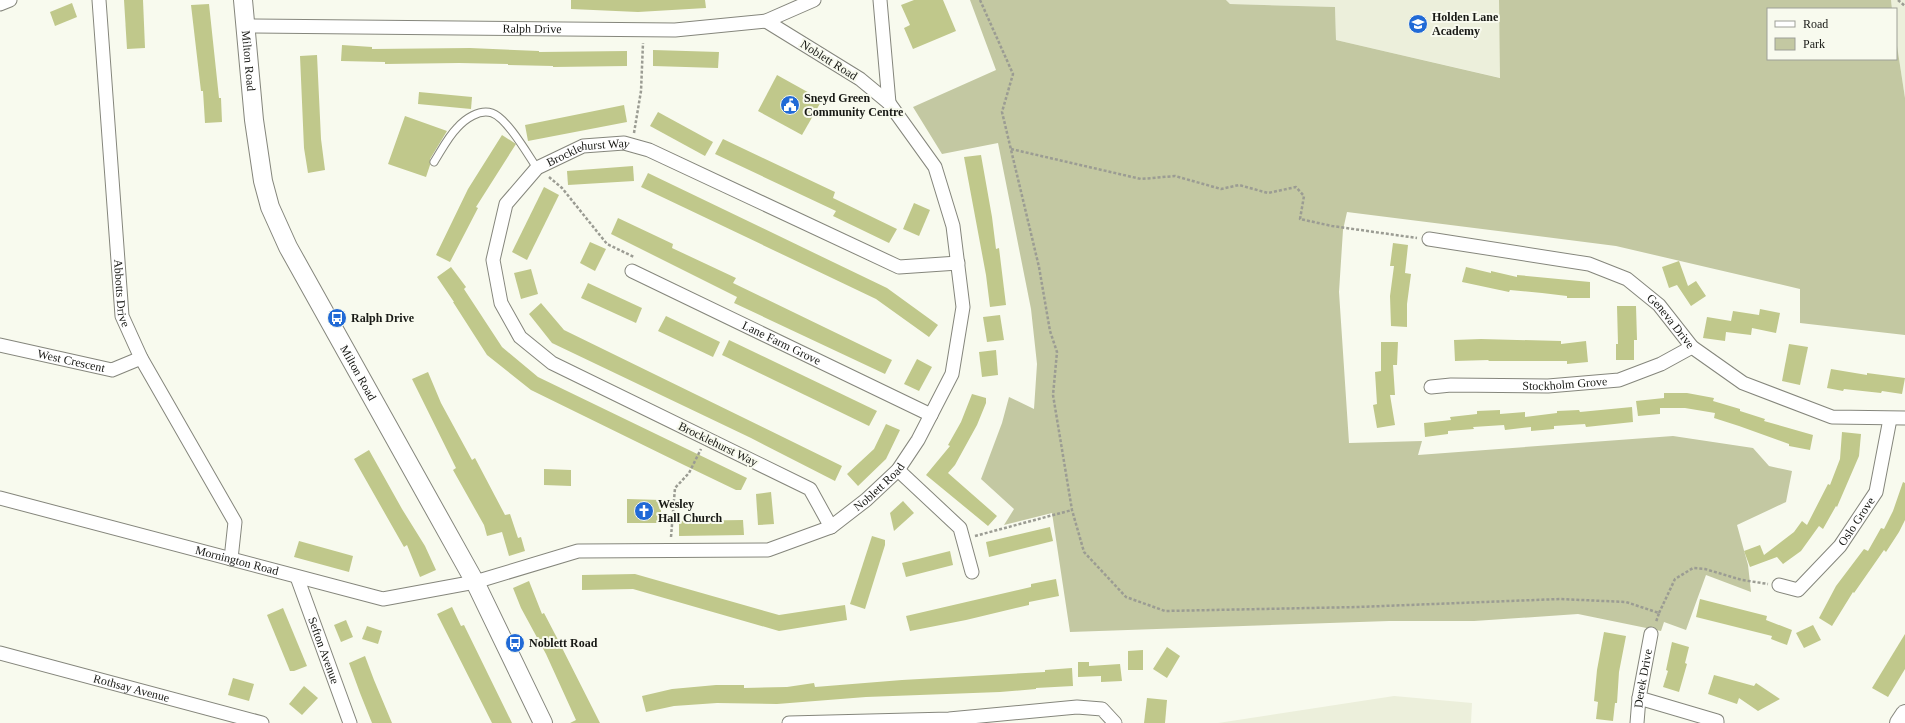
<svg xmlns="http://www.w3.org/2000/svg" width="1905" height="723" viewBox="0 0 1905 723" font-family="Georgia,serif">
  <rect width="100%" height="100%" fill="#f8faee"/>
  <g fill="#ecefdb">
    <path d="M1226,0H1499L1501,78L1336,40L1335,7L1230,4Z"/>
    <path d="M1891,0H1905V98L1896,39V9H1892Z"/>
    <path d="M1394,696L1472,703L1471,723H1218Z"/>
  </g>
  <path fill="#c3c8a2" d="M970,0H1226L1230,4L1335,7L1336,40L1500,78L1499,0H1891L1892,9H1768V59H1896V39L1905,98V335L1800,323V289L1616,246L1347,212L1343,230L1339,292L1349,443L1422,441L1418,455L1673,436L1753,448L1769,466L1792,471L1786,502L1737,525L1748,565L1751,592L1706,575L1686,630L1664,622L1661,631L1578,614L1474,621H1389L1070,632L1052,513L1004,525L1014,509L981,479L1002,423L1009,397L1034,409L1037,364L1031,309L998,143L942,154L913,107L996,70Z"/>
  <g fill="#c0c88b">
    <path d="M124,0H143L145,48L127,49Z"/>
    <path d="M571,0H705L706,8L638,12L571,9Z"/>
    <path d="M914,0H943L956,31L913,49L904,28L910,25L901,5Z"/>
    <path d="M72,3L77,17L55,26L50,12Z"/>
    <path d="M209,4L219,98H221L222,122L205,123L203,91H201L191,5Z"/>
    <path d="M342,45L372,47V49L470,48L539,51V52L627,51V66L553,67V66L508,65V64L459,63L385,64V62L341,61Z"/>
    <path d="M653,50L719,52L718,68L653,66Z"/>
    <path d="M317,55L321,139L325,170L308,173L304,148L300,56Z"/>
    <path d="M777,75L822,100L802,135L758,111Z"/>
    <path d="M419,92L472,97L471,109L418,104Z"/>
    <path d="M624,105L627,122L528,141L525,125Z"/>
    <path d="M658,112L713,142L705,156L650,126Z"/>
    <path d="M405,116L447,131L430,159V165L426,177L388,164Z"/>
    <path d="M502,135L516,144L476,207L478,208L450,262L436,255L468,189Z"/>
    <path d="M723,139L835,192L833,198L897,229L889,243L833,216L836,211L715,154Z"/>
    <path d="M981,155L992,217L996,249L999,248L1006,305L990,307L986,275L964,157Z"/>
    <path d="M633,166L634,181L568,185L567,171Z"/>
    <path d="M648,173L887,288L938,325L929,337L876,299L641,187Z"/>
    <path d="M544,187L559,195L527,260L512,252Z"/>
    <path d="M914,203L930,210L919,236L903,229Z"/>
    <path d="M618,218L673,244L672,248L736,278L733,283L892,360L885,374L734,303L737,297L611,234Z"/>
    <path d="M590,242L606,249L595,271L580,263Z"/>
    <path d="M1393,243L1408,245L1405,273L1411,274L1407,304V327L1391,326L1390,296L1394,266H1390Z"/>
    <path d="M1679,261L1688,286L1696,281L1706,296L1691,306L1677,285L1669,288L1662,267Z"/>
    <path d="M451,267L466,287L464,289L502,347L538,377L747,478L741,490H736L684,465L531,390L487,355L453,302H454L437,277Z"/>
    <path d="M1466,267L1491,273V271L1517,277V275L1590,282V298H1567V296L1542,293L1510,290L1509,292L1462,282Z"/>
    <path d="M531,269L538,294L521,299L514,273Z"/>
    <path d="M588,283L642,308L636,323L581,298Z"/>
    <path d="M541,303L564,330L842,466L835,481L751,438L552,343L529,314Z"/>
    <path d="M1617,306H1636L1637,340H1634V360H1616V344H1618Z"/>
    <path d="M1760,309L1780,313L1776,333L1752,328L1751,335L1726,332L1725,341L1703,338L1707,317L1731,321L1733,311L1759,315Z"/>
    <path d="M1000,315L1004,340L987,342L983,317Z"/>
    <path d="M666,316L720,342L713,357L658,331Z"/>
    <path d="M1481,339L1561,341V344L1586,341L1588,362L1567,364V361H1488L1489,360L1455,361L1454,340Z"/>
    <path d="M729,340L877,411L869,426L722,355Z"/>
    <path d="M1381,342H1398L1397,365H1393L1395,395H1390L1395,425L1377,428L1373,405L1377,404L1375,372L1381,371Z"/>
    <path d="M1789,344L1808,347L1800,385L1782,381Z"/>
    <path d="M996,350L998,375L982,377L979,352Z"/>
    <path d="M917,359L932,367L919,391L904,384Z"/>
    <path d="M1831,369L1867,375V373L1905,378L1902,394L1882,391L1881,393L1844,389L1843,391L1827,388Z"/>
    <path d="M428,372L441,403L472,460L475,458L505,515L510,514L518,538L521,537L525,551L509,556L502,532L487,536L484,525L453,470L456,468L412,379Z"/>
    <path d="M1664,393H1687L1714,398L1713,401L1740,409V411L1765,419L1764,421L1813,435L1810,450L1789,446V444L1739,426L1714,418L1715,413L1685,408H1660V414L1638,416L1636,401L1664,398Z"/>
    <path d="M972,394L986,398V403L977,425L955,465L948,473L997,516L988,526L926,475L950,446L948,445L961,422Z"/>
    <path d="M1632,407L1633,422L1586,427L1585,424L1554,426V429L1531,431V427L1505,430L1504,425L1473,427L1474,429L1448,431V434L1425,437L1424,423L1451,420L1450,417L1477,414V411L1500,410V414L1525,412V417L1557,413V411L1579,410L1580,412Z"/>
    <path d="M886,424L900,430L886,459L858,486L847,474L874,449Z"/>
    <path d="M1842,432L1861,434L1859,456L1837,507L1836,506L1823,529L1819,526L1801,551L1783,564L1777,557L1750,567L1744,551L1760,545L1764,555L1794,532L1802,521L1807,525L1828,484L1830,485L1840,459Z"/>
    <path d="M369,450L402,509L425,546L436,570L420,577L407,545L404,547L354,459Z"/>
    <path d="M544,469L571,470V486L544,485Z"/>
    <path d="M1903,482L1905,483V520L1899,532L1886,552L1884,550L1854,593L1853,592L1832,626L1819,618L1836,586L1864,549L1868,551L1881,528L1884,529L1893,511Z"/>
    <path d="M771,492L774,524L758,525L756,494Z"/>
    <path d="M627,499L661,500V523H627Z"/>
    <path d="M903,501L914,513L894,531L890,513Z"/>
    <path d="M743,520L744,535L679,536V521Z"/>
    <path d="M1050,527L1053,541L989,557L986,542Z"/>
    <path d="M872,536L885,540V545L865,609L850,604Z"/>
    <path d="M299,541L353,556L349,572L294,557Z"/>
    <path d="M950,551L953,565L906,577L902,563Z"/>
    <path d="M635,574L779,615L845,605L847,620L779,631L633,589L582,590V575Z"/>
    <path d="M1056,579L1059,596L1029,602V605L966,620L910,631L906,616L1031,587V584Z"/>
    <path d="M529,581L542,614L544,613L556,636L600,723H570L576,720L546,654L521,608L513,588Z"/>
    <path d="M1700,599L1767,616L1766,620L1792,630L1787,645L1771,639L1772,636L1696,617Z"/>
    <path d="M452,607L461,626L464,625L512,723H492L437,614Z"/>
    <path d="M283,608L307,666L294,671H290L267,615Z"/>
    <path d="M346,620L353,637L341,642L334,625Z"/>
    <path d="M1813,625L1821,640L1804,648L1796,633Z"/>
    <path d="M367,626L382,631L378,644L362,639Z"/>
    <path d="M1604,632L1626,636L1619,672L1617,703H1615L1613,721L1596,719L1598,702L1594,701L1597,670Z"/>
    <path d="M1905,634V669L1888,697L1872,688Z"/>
    <path d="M1672,642L1689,647L1685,663L1687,664L1679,692L1663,687L1668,671L1666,670Z"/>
    <path d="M1167,647L1180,656L1167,678L1153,669Z"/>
    <path d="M1143,650V670H1128V651Z"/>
    <path d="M365,656L374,680L392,723H372L360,693L349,663Z"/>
    <path d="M1078,662H1089V666L1120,664L1122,681L1101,682V676L1078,677Z"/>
    <path d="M1072,668L1073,686L1036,688V689L1000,692L866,697L777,704L717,703L674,706L646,712L642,696L672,689L716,685H744V688L787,687L814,683L815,687L902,680L1045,672V670Z"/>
    <path d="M1714,675L1754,686L1756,683L1780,699L1758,711L1739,698L1737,704L1708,694Z"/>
    <path d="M233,678L254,684L249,701L228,695Z"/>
    <path d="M304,686L318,698L302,715L289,704Z"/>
    <path d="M1147,698L1167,700L1165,723H1144Z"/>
  </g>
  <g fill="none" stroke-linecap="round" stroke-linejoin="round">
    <defs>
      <path id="lane" d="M434,162C441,151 448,137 457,128C465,119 479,109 492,113C507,118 528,155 537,168"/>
      <g id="street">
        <path id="s1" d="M99,0L122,316L141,358L235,522L231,559"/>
        <path d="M880,0L889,103"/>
        <path d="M0,4L10,0"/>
        <path id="s2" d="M246,26L675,30L766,21L814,0"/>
        <path id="s3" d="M1429,239L1589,264L1627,279L1659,305L1692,347L1743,383L1832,417L1905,418"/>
        <path id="s4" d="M632,271L931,415"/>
        <path id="s5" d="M0,345L112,370L141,358"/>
        <path id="s6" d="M1431,387L1451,385L1548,386L1619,380L1661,364L1692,347"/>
        <path d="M898,470L960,528L972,572"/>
        <path id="s7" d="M0,498L383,599L475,582L578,551L768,550L831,527L866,500L898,470L918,440L952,374L963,307L953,226L935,167L889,103L860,79L766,21"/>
        <path id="s8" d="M831,527L810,489L552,363L520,337L501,303L493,260L506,204L537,168L583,146L624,143L649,150L899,267L958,263"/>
        <path id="s9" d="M297,577L350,723"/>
        <path id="s10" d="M1779,585L1798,590L1840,546L1876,492L1890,419"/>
        <path id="s11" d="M0,653L262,723"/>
        <path d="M1639,698L1717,721V723"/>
        <path d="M789,723L949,719L1077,707L1102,709L1115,723"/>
        <path id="s12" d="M1637,723L1639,698L1651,634"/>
      </g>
      <g id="secondary">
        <path id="s13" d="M243,0L254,120L263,181L270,207L288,247L475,582L543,723"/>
        <path d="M1899,723L1905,714"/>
      </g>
    </defs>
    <use href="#lane" stroke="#85867c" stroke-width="9"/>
    <use href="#street" stroke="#85867c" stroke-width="15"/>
    <use href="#secondary" stroke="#85867c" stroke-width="20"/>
    <g stroke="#9b9c93" stroke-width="2.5" stroke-dasharray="3 2" stroke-linecap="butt">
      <path d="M980,0L1013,74L1002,112L1039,267L1050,331L1057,352L1053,395L1072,510L1084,552L1126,597L1165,611L1358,607L1560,599L1626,602L1659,613L1656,622"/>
      <path d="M1898,0L1905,6"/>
      <path d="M634,133L641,91L643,43"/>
      <path d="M1011,149L1141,179L1175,176L1221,189L1239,185L1268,193L1296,187L1304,196L1300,219L1332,226L1417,238"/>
      <path d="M549,177L562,188L607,244L634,257"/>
      <path d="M975,536L1072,510"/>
      <path d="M671,537L675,488L689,473L701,449"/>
      <path d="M1659,613L1675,579L1693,568L1705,569L1742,580L1768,584"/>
    </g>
    <use href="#lane" stroke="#fff" stroke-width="7"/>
    <use href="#street" stroke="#fff" stroke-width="13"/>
    <use href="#secondary" stroke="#fff" stroke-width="18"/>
  </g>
  <defs>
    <symbol id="school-disc" viewBox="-11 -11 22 22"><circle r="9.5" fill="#216ad6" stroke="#f8faee"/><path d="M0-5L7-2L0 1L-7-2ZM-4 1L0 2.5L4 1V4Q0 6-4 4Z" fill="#fff"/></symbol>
    <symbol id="civic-disc" viewBox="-11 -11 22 22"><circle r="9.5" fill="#216ad6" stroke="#f8faee"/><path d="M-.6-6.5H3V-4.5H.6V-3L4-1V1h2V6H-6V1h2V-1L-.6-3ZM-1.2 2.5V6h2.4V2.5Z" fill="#fff"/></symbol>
    <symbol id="bus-disc" viewBox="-11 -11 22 22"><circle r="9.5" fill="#216ad6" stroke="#f8faee"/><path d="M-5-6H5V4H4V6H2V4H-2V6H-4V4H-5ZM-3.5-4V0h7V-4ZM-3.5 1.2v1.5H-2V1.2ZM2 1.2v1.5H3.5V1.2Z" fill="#fff"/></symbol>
    <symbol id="church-disc" viewBox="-11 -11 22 22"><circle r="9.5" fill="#216ad6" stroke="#f8faee"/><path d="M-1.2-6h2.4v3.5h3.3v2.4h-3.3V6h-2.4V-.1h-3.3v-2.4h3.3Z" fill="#fff"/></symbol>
  </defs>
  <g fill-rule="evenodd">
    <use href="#school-disc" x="1407" y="13" width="22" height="22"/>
    <use href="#civic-disc" x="779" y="94" width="22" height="22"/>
    <use href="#bus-disc" x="326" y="307" width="22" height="22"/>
    <use href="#church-disc" x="633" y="500" width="22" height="22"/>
    <use href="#bus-disc" x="504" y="632" width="22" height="22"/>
  </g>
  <g text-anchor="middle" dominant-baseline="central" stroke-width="4" stroke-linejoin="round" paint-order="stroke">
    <g font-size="12" font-weight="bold" fill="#181915" stroke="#f8faee" text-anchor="start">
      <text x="1432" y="17">Holden Lane<tspan x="1432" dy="14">Academy</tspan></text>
      <text x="804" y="98">Sneyd Green<tspan x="804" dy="14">Community Centre</tspan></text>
      <text x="351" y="318">Ralph Drive</text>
      <text x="658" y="504">Wesley<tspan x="658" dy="14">Hall Church</tspan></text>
      <text x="529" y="643">Noblett Road</text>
    </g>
    <g font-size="12" fill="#181915" stroke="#f8faee">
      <text stroke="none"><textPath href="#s2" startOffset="286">Ralph Drive</textPath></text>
      <text stroke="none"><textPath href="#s13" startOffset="61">Milton Road</textPath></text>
      <text transform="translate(829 60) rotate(32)">Noblett Road</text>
      <text stroke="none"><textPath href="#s8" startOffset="614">Brocklehurst Way</textPath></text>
      <text stroke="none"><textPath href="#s1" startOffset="294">Abbotts Drive</textPath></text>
      <text stroke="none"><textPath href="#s3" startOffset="264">Geneva Drive</textPath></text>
      <text stroke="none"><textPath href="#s4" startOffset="166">Lane Farm Grove</textPath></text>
      <text stroke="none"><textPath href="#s5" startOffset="73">West Crescent</textPath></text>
      <text stroke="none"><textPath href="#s13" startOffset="397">Milton Road</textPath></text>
      <text stroke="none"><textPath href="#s6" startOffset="134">Stockholm Grove</textPath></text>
      <text transform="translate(718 444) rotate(26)">Brocklehurst Way</text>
      <text stroke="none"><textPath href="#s7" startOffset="917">Noblett Road</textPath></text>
      <text stroke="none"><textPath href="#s10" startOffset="110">Oslo Grove</textPath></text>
      <text stroke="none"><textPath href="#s7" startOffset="245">Mornington Road</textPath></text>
      <text stroke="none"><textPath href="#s9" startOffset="78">Sefton Avenue</textPath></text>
      <text stroke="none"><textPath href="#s12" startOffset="45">Derek Drive</textPath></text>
      <text stroke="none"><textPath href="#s11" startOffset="136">Rothsay Avenue</textPath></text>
    </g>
  </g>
  <rect x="1767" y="8" width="130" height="52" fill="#f8faee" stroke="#9ea097"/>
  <rect x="1775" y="21" width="20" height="6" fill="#ffffff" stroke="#9ea097"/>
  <text x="1803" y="28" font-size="12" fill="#181915">Road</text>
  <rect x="1775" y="38" width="20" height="12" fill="#c3c8a2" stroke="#9ea097"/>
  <text x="1803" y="48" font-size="12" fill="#181915">Park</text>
</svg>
